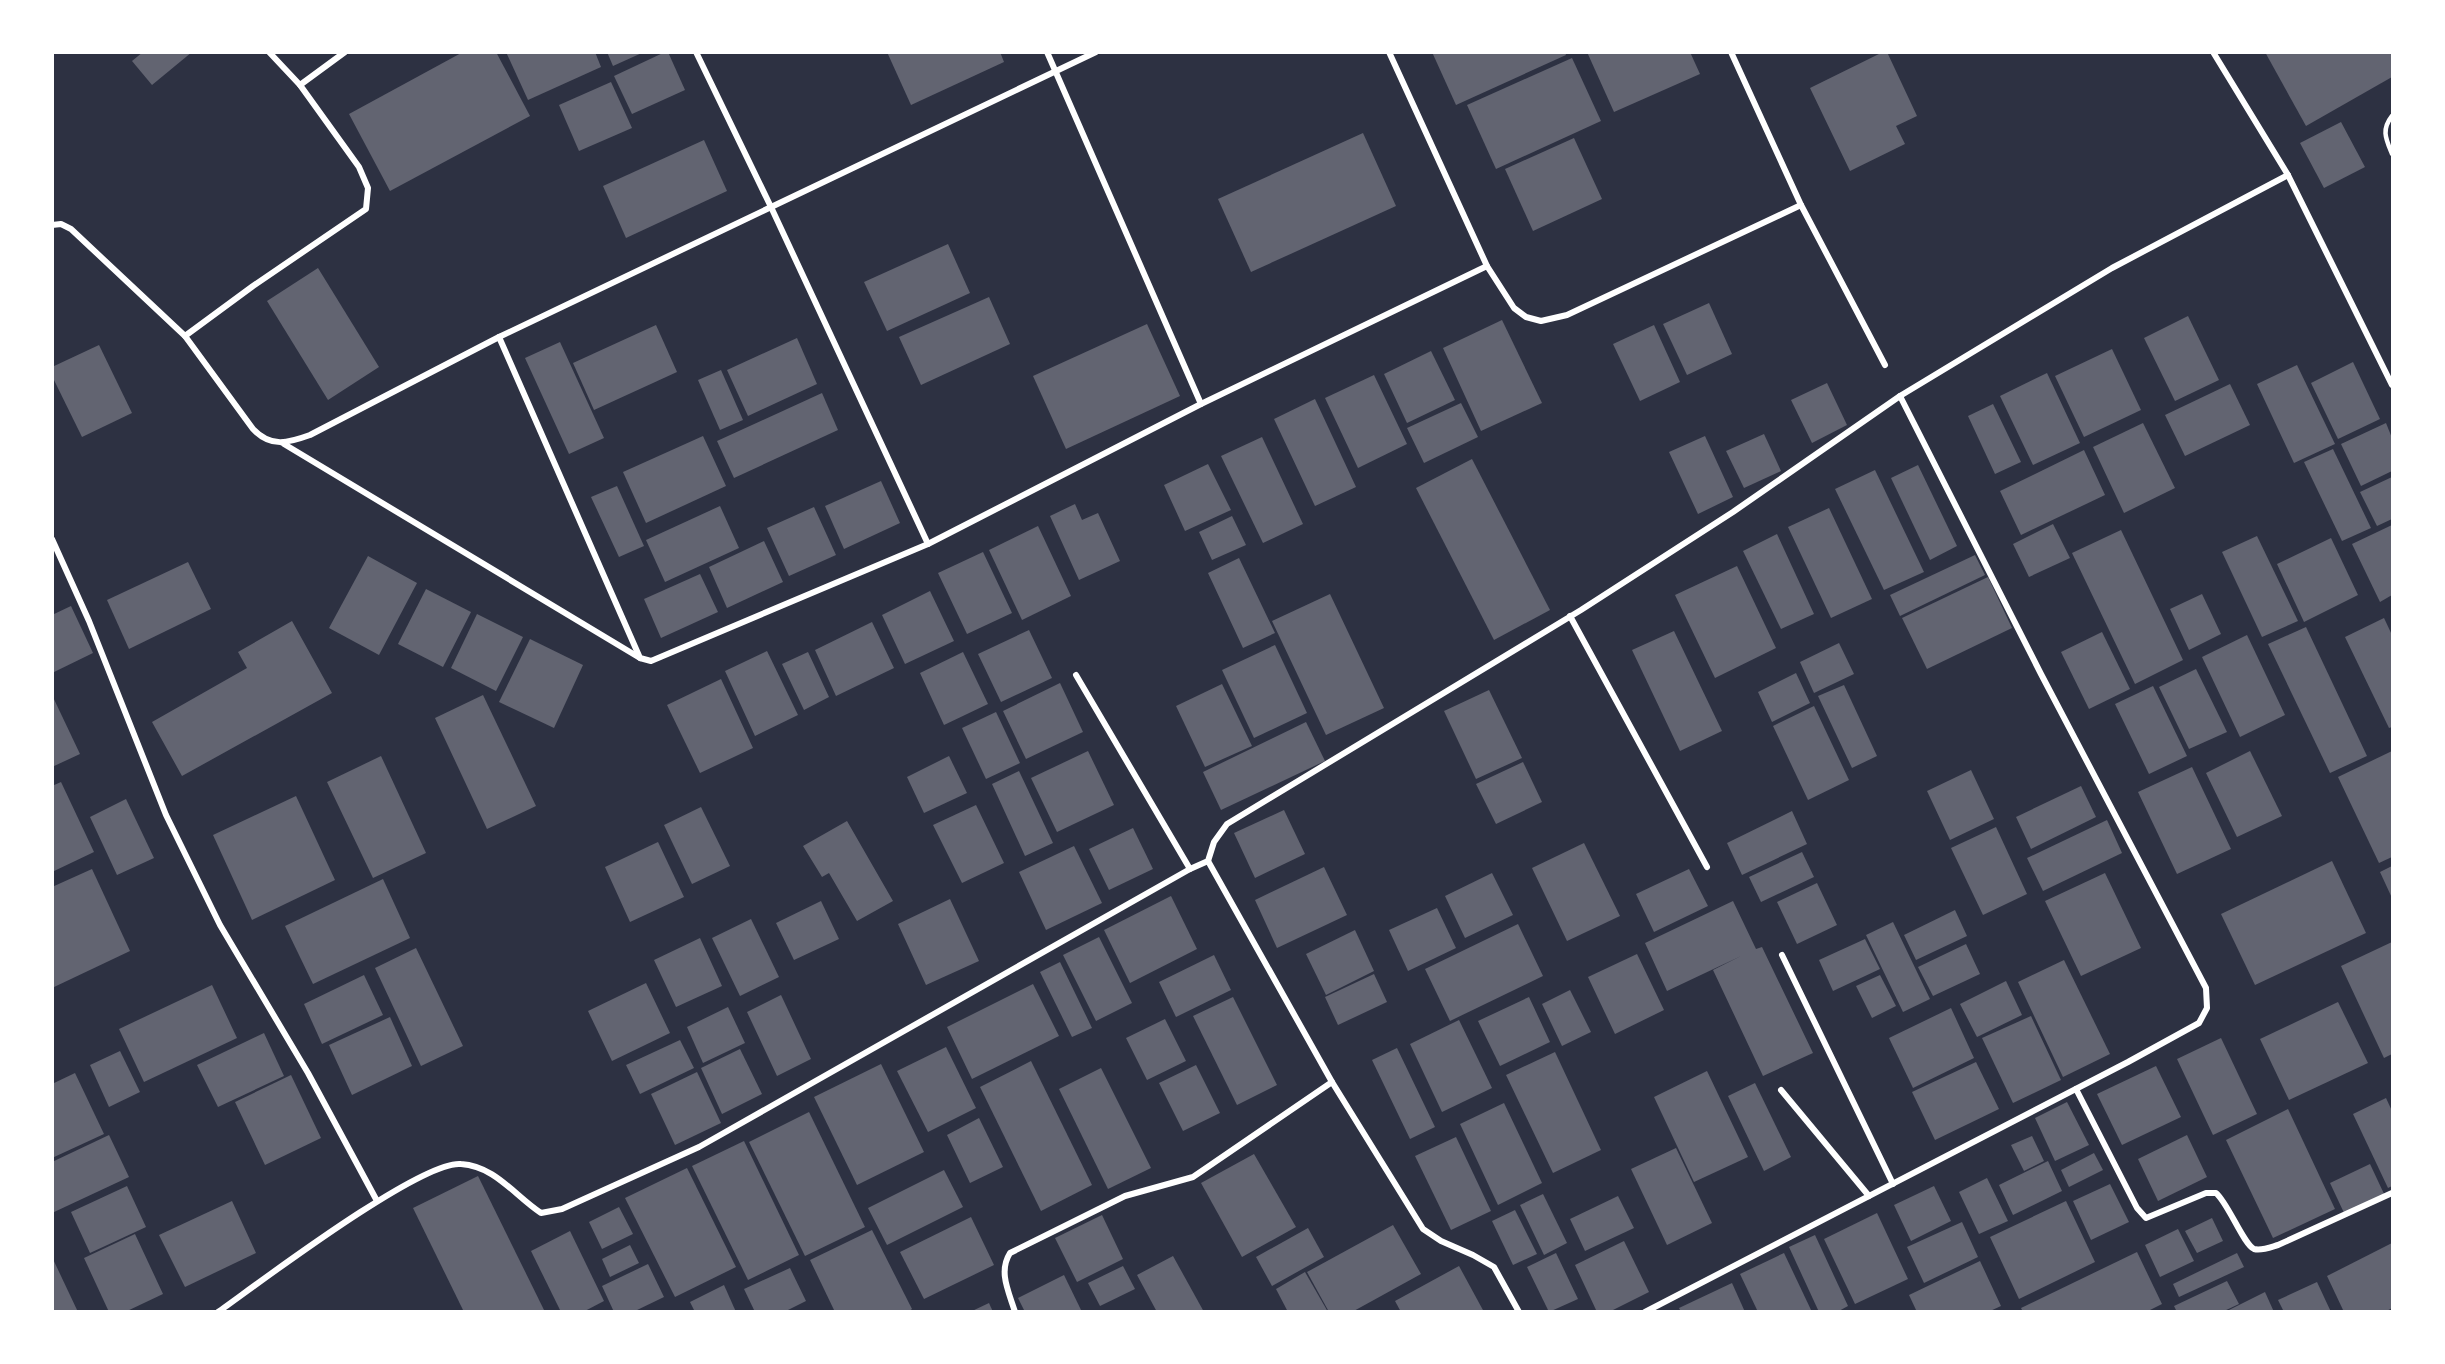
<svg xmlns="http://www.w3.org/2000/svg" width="2445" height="1364" viewBox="0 0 2445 1364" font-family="'Archivo Narrow',sans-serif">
  <rect width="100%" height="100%" fill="#2d3142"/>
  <g fill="#626471">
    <path d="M143,52H192L152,85L132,61Z"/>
    <path d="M463,52H496L530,116L390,191L349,114Z"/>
    <path d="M506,52H595L601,67L528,100Z"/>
    <path d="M607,52H644L613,66Z"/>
    <path d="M665,52H668L685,90L632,114L614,76Z"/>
    <path d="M887,52H1000L1004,62L911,105Z"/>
    <path d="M1432,52H1565L1566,55L1456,105Z"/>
    <path d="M1587,52H1690L1700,74L1614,112Z"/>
    <path d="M1883,52H1887L1917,116L1896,126L1905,144L1850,171L1810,88Z"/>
    <path d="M2265,52H2392V77L2306,126Z"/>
    <path d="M1572,58L1601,121L1496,169L1467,105Z"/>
    <path d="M611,82L632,128L579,151L559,105Z"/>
    <path d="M2341,122L2365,167L2324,188L2300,143Z"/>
    <path d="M1363,133L1396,206L1251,272L1218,199Z"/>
    <path d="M1574,138L1602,199L1533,231L1505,169Z"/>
    <path d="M704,140L727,191L626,238L603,186Z"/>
    <path d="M948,244L970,293L887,331L864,282Z"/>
    <path d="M318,268L379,367L328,400L267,301Z"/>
    <path d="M989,297L1010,344L921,385L899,337Z"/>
    <path d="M1709,303L1732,354L1687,375L1663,324Z"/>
    <path d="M2188,316L2219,380L2175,401L2144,338Z"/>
    <path d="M1502,320L1542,403L1481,431L1443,348Z"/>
    <path d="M1147,324L1180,396L1066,449L1033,376Z"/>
    <path d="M656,325L677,372L594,410L573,363Z"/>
    <path d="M1654,325L1680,382L1640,401L1613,344Z"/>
    <path d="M797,338L817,384L748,416L727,370Z"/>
    <path d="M560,342L604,438L569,454L525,358Z"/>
    <path d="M99,345L132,413L82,437L52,376V367Z"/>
    <path d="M2112,349L2141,410L2084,437L2055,376Z"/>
    <path d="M1431,351L1455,400L1407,423L1384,374Z"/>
    <path d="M2353,362L2380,419L2338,439L2311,383Z"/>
    <path d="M2297,365L2335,444L2294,463L2257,384Z"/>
    <path d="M721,370L743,420L720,430L698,380Z"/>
    <path d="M2047,373L2080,443L2033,465L2000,396Z"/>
    <path d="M1374,375L1407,444L1358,468L1325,398Z"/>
    <path d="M1827,383L1847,425L1812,443L1791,400Z"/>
    <path d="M2230,384L2250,425L2185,456L2165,415Z"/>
    <path d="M822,393L838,430L734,478L717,441Z"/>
    <path d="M1315,399L1356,487L1315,506L1274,419Z"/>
    <path d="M1461,403L1478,437L1424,463L1407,428Z"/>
    <path d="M1993,404L2021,462L1995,474L1968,416Z"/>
    <path d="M2143,423L2175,488L2124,513L2093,447Z"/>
    <path d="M2386,423L2392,438V471L2361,486L2341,444Z"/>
    <path d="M1764,434L1781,471L1744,488L1726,451Z"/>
    <path d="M703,436L726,486L646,523L623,472Z"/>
    <path d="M1705,436L1733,497L1698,514L1669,452Z"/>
    <path d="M1262,437L1303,524L1263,543L1221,456Z"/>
    <path d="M2333,449L2371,528L2342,541L2304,462Z"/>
    <path d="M2084,450L2105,495L2021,535L2000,491Z"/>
    <path d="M1472,459L1550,610L1494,640L1416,488Z"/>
    <path d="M1208,464L1231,510L1185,531L1164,485Z"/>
    <path d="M1918,465L1957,546L1930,560L1891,478Z"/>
    <path d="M1875,470L1924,572L1884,590L1835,489Z"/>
    <path d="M2392,477V519L2377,526L2360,492Z"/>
    <path d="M881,481L900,523L844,549L825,506Z"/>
    <path d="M617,486L644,546L619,557L591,497Z"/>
    <path d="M1075,504L1082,520L1098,513L1120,561L1079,580L1050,516Z"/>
    <path d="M720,506L739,548L665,582L646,540Z"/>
    <path d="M814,507L836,555L789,576L767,528Z"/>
    <path d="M1829,508L1872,599L1831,618L1788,527Z"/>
    <path d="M1232,516L1246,545L1212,560L1199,532Z"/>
    <path d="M2053,524L2070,558L2029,577L2013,544Z"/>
    <path d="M2392,525V595L2380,602L2352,544Z"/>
    <path d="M1038,526L1071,596L1022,620L989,550Z"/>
    <path d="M2121,530L2183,660L2135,684L2072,553Z"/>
    <path d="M1777,534L1814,614L1781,629L1743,551Z"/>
    <path d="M2257,536L2298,621L2262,637L2222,552Z"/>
    <path d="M2331,538L2358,595L2304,622L2277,564Z"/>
    <path d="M764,541L783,582L727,608L709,567Z"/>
    <path d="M983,552L1012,613L967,634L938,573Z"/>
    <path d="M1975,555L1985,575L1900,616L1890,595Z"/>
    <path d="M368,556L417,583L379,655L329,628Z"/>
    <path d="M1239,558L1275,633L1243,648L1208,573Z"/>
    <path d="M188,562L211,609L129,649L107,600Z"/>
    <path d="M1737,566L1776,648L1715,678L1675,595Z"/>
    <path d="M700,574L718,612L661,638L644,599Z"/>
    <path d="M1988,577L2012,628L1927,669L1902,618Z"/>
    <path d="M426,589L471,612L443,667L398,644Z"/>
    <path d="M930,591L954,641L905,664L882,615Z"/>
    <path d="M1330,594L1384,708L1326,735L1272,621Z"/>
    <path d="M2202,594L2221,634L2189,650L2170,609Z"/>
    <path d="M71,606L93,653L52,673V615Z"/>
    <path d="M477,614L523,637L496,691L451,668Z"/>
    <path d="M2384,618L2392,635V727L2389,728L2345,637Z"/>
    <path d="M292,621L332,693L182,776L152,722L247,668L238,652Z"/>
    <path d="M872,622L894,668L836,696L815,650Z"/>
    <path d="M2306,627L2367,756L2330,773L2268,644Z"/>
    <path d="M1029,630L1052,678L1001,702L978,654Z"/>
    <path d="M1674,631L1722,731L1680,751L1632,650Z"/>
    <path d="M2102,632L2130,689L2089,709L2061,652Z"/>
    <path d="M2247,635L2285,715L2240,737L2202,657Z"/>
    <path d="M530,639L583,665L554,728L499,702Z"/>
    <path d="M1839,643L1854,674L1814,693L1800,662Z"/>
    <path d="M1275,645L1307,713L1254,738L1222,670Z"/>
    <path d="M767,651L798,715L755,736L725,671Z"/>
    <path d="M808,652L829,697L804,710L782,664Z"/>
    <path d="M963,652L988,704L944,725L920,673Z"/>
    <path d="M2196,669L2227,732L2189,749L2159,687Z"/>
    <path d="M1796,673L1810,703L1772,722L1758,692Z"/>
    <path d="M721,679L753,748L700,773L667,705Z"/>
    <path d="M1060,683L1083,732L1026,759L1003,711Z"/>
    <path d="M1222,684L1252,746L1205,767L1176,706Z"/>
    <path d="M1844,685L1877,756L1852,768L1818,696Z"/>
    <path d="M2153,686L2187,756L2149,774L2115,704Z"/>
    <path d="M1489,690L1522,758L1476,779L1444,711Z"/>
    <path d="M52,695L80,754L52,767Z"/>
    <path d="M483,695L536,806L487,829L435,718Z"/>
    <path d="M1814,706L1849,780L1808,800L1773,726Z"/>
    <path d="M996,712L1020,763L986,779L962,728Z"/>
    <path d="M1306,722L1325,761L1221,810L1203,772Z"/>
    <path d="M1088,751L1114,805L1057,832L1031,778Z"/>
    <path d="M2250,751L2282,816L2237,837L2206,773Z"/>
    <path d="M2392,751V857L2379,863L2338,777Z"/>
    <path d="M381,756L426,853L373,878L327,782Z"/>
    <path d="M949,756L967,793L924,813L907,777Z"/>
    <path d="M1523,762L1542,802L1496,824L1476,784Z"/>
    <path d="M2192,767L2231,849L2177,874L2138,792Z"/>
    <path d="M1971,770L1994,819L1950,840L1927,791Z"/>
    <path d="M1019,771L1053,843L1025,856L992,784Z"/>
    <path d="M61,782L94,852L52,872V786Z"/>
    <path d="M2081,786L2096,817L2031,849L2016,817Z"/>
    <path d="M296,796L335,880L252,920L213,835Z"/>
    <path d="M126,799L154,858L117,875L90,817Z"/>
    <path d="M976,805L1004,863L962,883L933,825Z"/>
    <path d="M701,807L730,866L692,884L664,825Z"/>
    <path d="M1284,810L1305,854L1255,878L1234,833Z"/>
    <path d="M1792,811L1807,844L1742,875L1727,843Z"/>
    <path d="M2107,820L2122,853L2043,891L2027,858Z"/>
    <path d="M847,821L893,901L857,921L829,873L822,877L803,846Z"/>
    <path d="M1996,827L2027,894L1983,915L1951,848Z"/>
    <path d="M1133,828L1153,869L1109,890L1089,849Z"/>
    <path d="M658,842L684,897L630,922L605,867Z"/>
    <path d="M1584,843L1620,916L1567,941L1532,868Z"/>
    <path d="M1074,846L1102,903L1046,930L1019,872Z"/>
    <path d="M1802,852L1814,877L1761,902L1749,877Z"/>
    <path d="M2332,861L2366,933L2255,985L2221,914Z"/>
    <path d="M2392,866V898L2380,872Z"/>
    <path d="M1324,867L1347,915L1277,948L1255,900Z"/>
    <path d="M92,869L130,951L52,988V887Z"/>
    <path d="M1689,869L1708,906L1654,932L1636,894Z"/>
    <path d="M1492,873L1513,915L1465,938L1445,896Z"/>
    <path d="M2105,873L2141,948L2081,976L2045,901Z"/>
    <path d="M383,879L410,938L313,984L285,926Z"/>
    <path d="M1817,883L1837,925L1797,944L1777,902Z"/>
    <path d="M1171,896L1197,949L1130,983L1104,930Z"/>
    <path d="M950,899L979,961L926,985L898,924Z"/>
    <path d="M821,901L839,939L794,960L776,923Z"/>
    <path d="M1733,901L1756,949L1762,947L1813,1053L1763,1076L1713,970L1741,956L1667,991L1645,943Z"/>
    <path d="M1437,908L1456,948L1408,971L1389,930Z"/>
    <path d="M1955,910L1967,936L1916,960L1904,935Z"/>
    <path d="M751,919L779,977L740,996L712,938Z"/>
    <path d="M1893,922L1930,999L1903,1012L1866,935Z"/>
    <path d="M1518,924L1543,976L1450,1021L1425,969Z"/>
    <path d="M1355,930L1374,971L1326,995L1306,954Z"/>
    <path d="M1099,937L1132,1003L1096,1021L1063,955Z"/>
    <path d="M700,938L722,986L676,1007L654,960Z"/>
    <path d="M1865,939L1880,969L1833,991L1819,960Z"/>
    <path d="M2392,942V1054L2384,1058L2341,966Z"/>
    <path d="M1966,944L1980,974L1933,996L1918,967Z"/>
    <path d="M416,948L463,1046L421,1066L375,968Z"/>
    <path d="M1637,954L1664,1010L1615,1034L1588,977Z"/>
    <path d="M1214,955L1231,990L1176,1017L1159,982Z"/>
    <path d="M2064,960L2110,1054L2063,1077L2018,982Z"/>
    <path d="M1060,962L1092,1028L1072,1037L1040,972Z"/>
    <path d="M1374,974L1387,1002L1338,1025L1325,997Z"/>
    <path d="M364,975L383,1015L322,1044L304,1004Z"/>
    <path d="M1880,975L1896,1006L1872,1018L1856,986Z"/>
    <path d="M2006,981L2022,1015L1977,1037L1960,1004Z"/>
    <path d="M646,983L670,1033L612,1061L588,1011Z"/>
    <path d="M1033,984L1059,1036L972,1079L947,1027Z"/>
    <path d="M212,985L237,1038L144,1082L119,1029Z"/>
    <path d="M1570,990L1591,1032L1562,1046L1542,1004Z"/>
    <path d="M781,995L811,1059L777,1076L747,1012Z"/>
    <path d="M1233,997L1277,1085L1237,1105L1193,1016Z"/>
    <path d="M1529,997L1550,1042L1500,1066L1478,1021Z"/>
    <path d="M2338,1002L2368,1063L2289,1100L2260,1039Z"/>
    <path d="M728,1007L745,1043L703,1063L687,1027Z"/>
    <path d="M1951,1008L1974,1058L1913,1088L1889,1038Z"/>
    <path d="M2031,1016L2061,1080L2013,1103L1982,1038Z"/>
    <path d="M390,1017L412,1066L352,1095L329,1045Z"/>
    <path d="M1165,1019L1186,1061L1147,1080L1126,1038Z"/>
    <path d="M1459,1020L1492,1088L1442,1112L1410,1044Z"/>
    <path d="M264,1033L284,1076L218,1107L197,1065Z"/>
    <path d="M2221,1038L2257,1114L2213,1135L2177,1059Z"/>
    <path d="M680,1040L694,1068L640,1094L626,1065Z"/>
    <path d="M946,1047L976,1108L928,1132L897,1071Z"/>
    <path d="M1397,1048L1435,1127L1410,1139L1372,1060Z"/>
    <path d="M740,1049L762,1094L722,1114L701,1068Z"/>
    <path d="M120,1051L140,1092L109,1107L90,1065Z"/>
    <path d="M1555,1052L1601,1150L1553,1173L1506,1075Z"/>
    <path d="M1031,1061L1092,1185L1041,1211L980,1087Z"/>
    <path d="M1976,1062L1999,1109L1935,1140L1912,1092Z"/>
    <path d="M881,1064L924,1152L857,1185L814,1097Z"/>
    <path d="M1196,1065L1220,1113L1183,1131L1159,1083Z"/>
    <path d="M2156,1066L2181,1117L2122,1145L2097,1094Z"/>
    <path d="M1101,1068L1151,1168L1108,1189L1059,1089Z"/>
    <path d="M1707,1071L1748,1157L1694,1182L1654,1097Z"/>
    <path d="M697,1072L721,1123L675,1145L651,1094Z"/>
    <path d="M75,1073L104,1134L52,1158V1084Z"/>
    <path d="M291,1075L321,1138L265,1165L235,1102Z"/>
    <path d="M1755,1083L1791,1157L1764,1171L1728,1096Z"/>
    <path d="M2386,1098L2392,1111V1186L2388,1188L2353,1114Z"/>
    <path d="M2067,1102L2089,1145L2055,1161L2035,1118Z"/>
    <path d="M1504,1103L1542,1183L1498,1205L1460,1124Z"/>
    <path d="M2288,1109L2335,1209L2273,1238L2226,1140Z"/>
    <path d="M809,1112L865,1227L805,1256L749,1142Z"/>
    <path d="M979,1118L1003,1167L970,1183L947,1135Z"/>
    <path d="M109,1135L129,1177L52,1213V1162Z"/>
    <path d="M2187,1135L2207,1177L2158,1201L2138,1159Z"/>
    <path d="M2032,1136L2044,1161L2024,1171L2011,1145Z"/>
    <path d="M1456,1137L1491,1211L1451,1230L1415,1156Z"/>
    <path d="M744,1141L799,1255L748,1280L692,1166Z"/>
    <path d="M1676,1148L1712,1223L1667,1245L1631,1169Z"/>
    <path d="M2094,1153L2103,1170L2069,1187L2061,1170Z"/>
    <path d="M1254,1154L1296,1227L1242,1257L1201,1183Z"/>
    <path d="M2048,1161L2062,1191L2013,1215L1999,1185Z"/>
    <path d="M2370,1164L2385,1196L2345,1215L2330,1183Z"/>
    <path d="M687,1168L736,1267L675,1297L625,1198Z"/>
    <path d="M944,1170L963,1207L887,1245L868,1208Z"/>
    <path d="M478,1176L545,1312H464L413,1208Z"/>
    <path d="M1987,1178L2008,1221L1979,1234L1959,1192Z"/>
    <path d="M2110,1184L2129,1222L2091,1240L2073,1201Z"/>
    <path d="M127,1186L146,1227L90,1253L71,1212Z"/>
    <path d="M1934,1186L1951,1221L1911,1241L1894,1205Z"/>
    <path d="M1543,1194L1567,1243L1544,1255L1520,1205Z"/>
    <path d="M1618,1196L1634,1228L1585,1251L1570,1219Z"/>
    <path d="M232,1201L256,1253L185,1287L159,1235Z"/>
    <path d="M2066,1201L2095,1262L2019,1299L1990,1237Z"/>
    <path d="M619,1207L633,1234L602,1249L589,1222Z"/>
    <path d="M1515,1210L1537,1254L1513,1265L1492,1221Z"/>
    <path d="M1877,1213L1908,1279L1855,1304L1824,1239Z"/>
    <path d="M1102,1215L1123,1259L1077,1282L1055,1238Z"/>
    <path d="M971,1217L994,1265L924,1299L900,1252Z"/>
    <path d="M2212,1218L2223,1241L2197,1253L2185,1231Z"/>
    <path d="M1962,1222L1978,1257L1924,1283L1907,1247Z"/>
    <path d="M1393,1225L1421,1274L1352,1312H1329L1307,1272Z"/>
    <path d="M1308,1228L1324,1257L1272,1286L1256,1257Z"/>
    <path d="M2178,1229L2194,1261L2160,1277L2145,1245Z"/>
    <path d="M872,1230L912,1309L908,1312H835L810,1260Z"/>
    <path d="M570,1231L604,1301L583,1312H561L531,1251Z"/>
    <path d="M135,1234L163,1294L125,1312H109L84,1258Z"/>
    <path d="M1815,1235L1848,1306L1837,1312H1819L1789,1247Z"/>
    <path d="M1624,1241L1649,1292L1609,1312H1597L1575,1265Z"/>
    <path d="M2392,1243V1308L2385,1312H2344L2327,1276Z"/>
    <path d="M630,1245L639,1263L610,1277L602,1259Z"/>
    <path d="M2137,1252L2162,1304L2146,1312H2023L2021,1308Z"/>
    <path d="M1556,1253L1578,1299L1549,1312L1527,1267Z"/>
    <path d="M1784,1253L1812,1312H1758L1740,1274Z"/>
    <path d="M2237,1253L2244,1267L2179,1297L2173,1284Z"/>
    <path d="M1173,1256L1204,1312H1157L1137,1275Z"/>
    <path d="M52,1257L78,1312H52Z"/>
    <path d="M1980,1261L2001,1306L1988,1312H1917L1909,1295Z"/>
    <path d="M648,1264L664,1297L633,1312H614L602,1286Z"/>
    <path d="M1123,1266L1135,1289L1100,1306L1088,1283Z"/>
    <path d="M1459,1266L1484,1312H1401L1395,1301Z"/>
    <path d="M790,1268L806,1301L784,1312H755L744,1289Z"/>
    <path d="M1305,1272L1328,1312H1288L1276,1289Z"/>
    <path d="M1064,1275L1082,1312H1025L1018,1298Z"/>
    <path d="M2227,1281L2239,1304L2222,1312H2177L2174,1306Z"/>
    <path d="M2317,1282L2331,1312H2284L2278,1300Z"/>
    <path d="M1732,1283L1745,1312H1681L1679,1308Z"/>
    <path d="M724,1285L736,1312H695L690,1302Z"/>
    <path d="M2265,1292L2274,1312H2225Z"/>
    <path d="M989,1303L993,1312H970Z"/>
  </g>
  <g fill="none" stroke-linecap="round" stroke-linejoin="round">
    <path stroke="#fff" stroke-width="4.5" d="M2392,116C2381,130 2386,139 2392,154"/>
    <g stroke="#fff" stroke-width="6">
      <path d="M696,52L771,207L928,544"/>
      <path d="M1047,52L1201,404"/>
      <path d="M1389,52L1487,266L1514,308L1526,317L1541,321L1567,315L1801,205"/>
      <path d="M1731,52L1801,205L1885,365"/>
      <path d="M2213,52L2288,175L2392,385"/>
      <path d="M300,85L345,52"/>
      <path d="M52,225L61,224L71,229L185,336L253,286L366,209L368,188L359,167L300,85L269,52"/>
      <path d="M185,336L253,429C271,448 288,443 310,435L499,337L640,658L651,661L928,544L1201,404L1487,266"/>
      <path d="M499,337L1096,52"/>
      <path d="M284,444L640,658"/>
      <path d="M52,539L89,621L166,815L220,925L308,1073L377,1201"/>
      <path d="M1570,616L1707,867"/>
      <path d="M1076,675L1190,869"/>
      <path d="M1208,861L1332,1082L1423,1229L1441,1241L1473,1255L1494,1267L1519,1312"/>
      <path d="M1782,955L1893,1184"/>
      <path d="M2076,1089L2137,1208L2146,1218L2206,1193H2216C2228,1203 2244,1245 2254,1249C2262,1251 2271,1247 2278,1245L2392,1193"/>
      <path d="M1781,1090L1869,1196"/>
      <path d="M218,1312C259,1283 421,1160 461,1164C495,1166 515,1196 541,1213L562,1209L699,1147L1190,869L1208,861L1214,842L1227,824L1581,610L1733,512L1900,396L2112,268L2288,175"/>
      <path d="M1015,1312C1009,1292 998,1272 1010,1253L1125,1196L1193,1177L1332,1082"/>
      <path d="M1645,1312L2128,1062L2199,1023L2207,1008L2206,988L2041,674L1900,396"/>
    </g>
  </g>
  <rect width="2445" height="1364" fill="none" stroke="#ffffff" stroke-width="108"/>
</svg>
